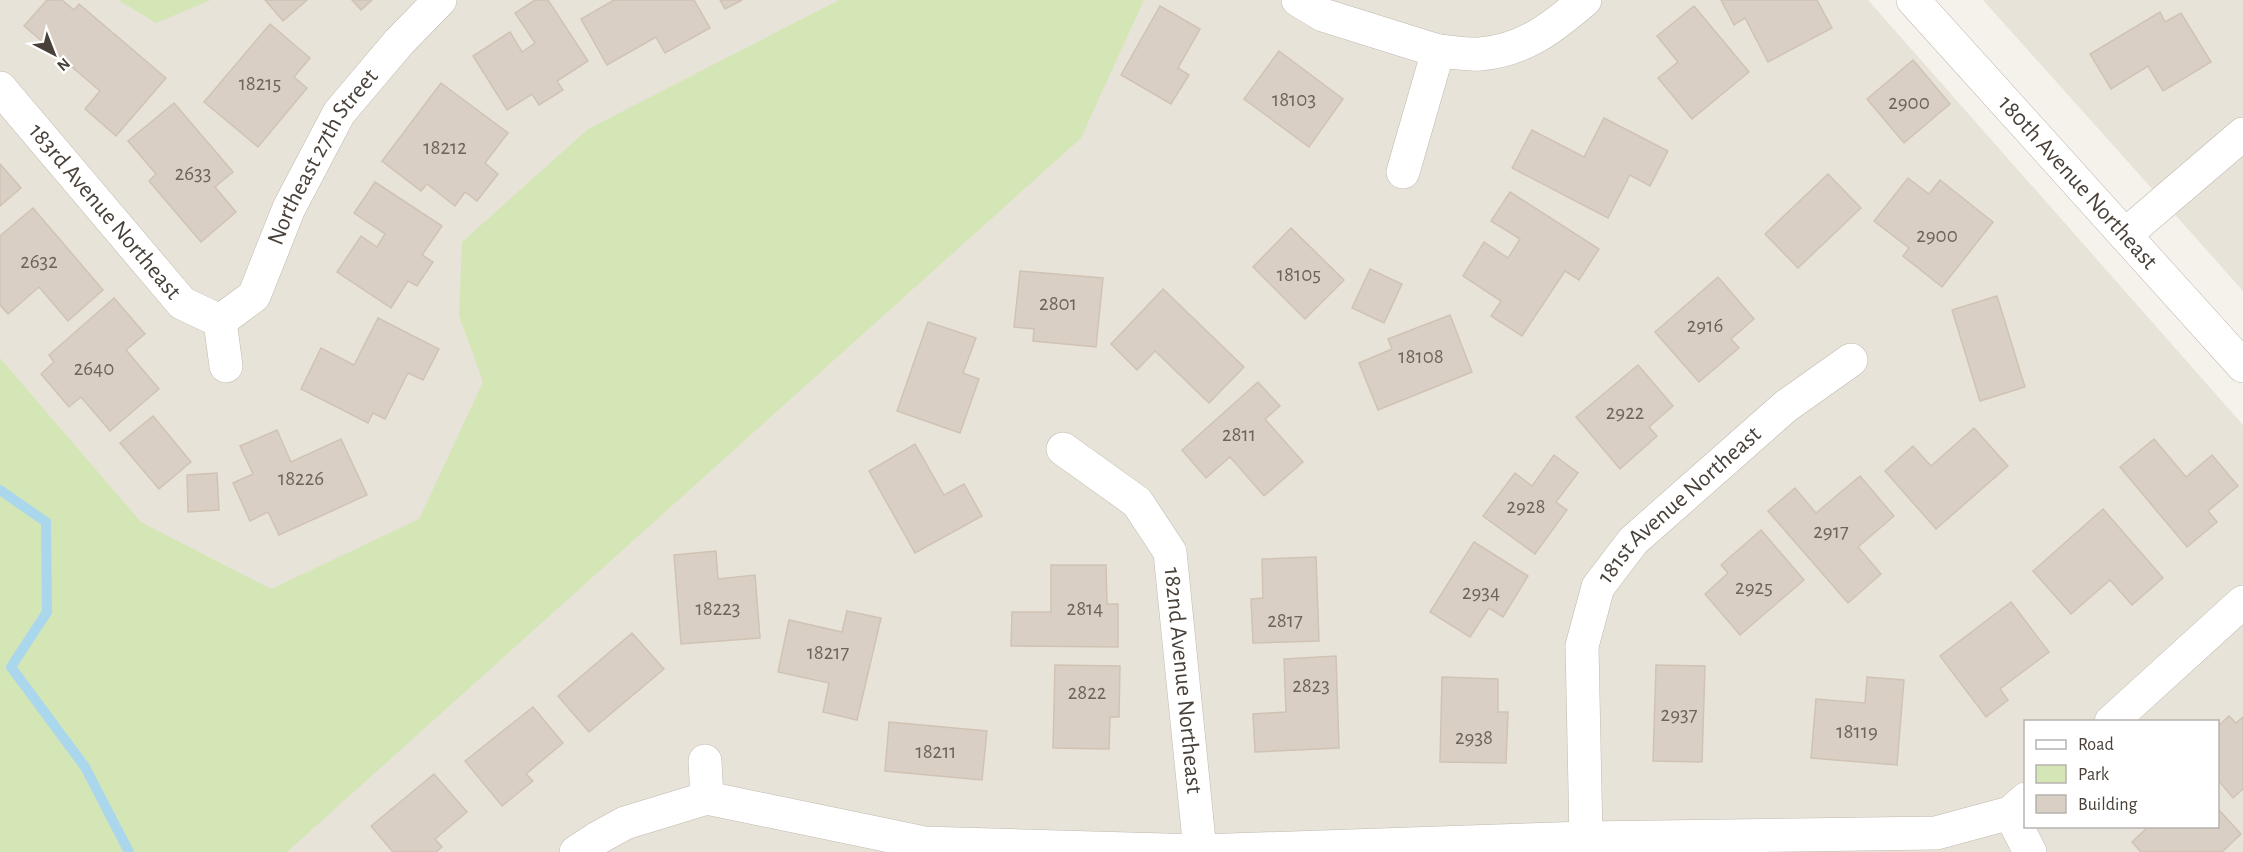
<svg xmlns="http://www.w3.org/2000/svg" width="2243" height="852" viewBox="0 0 2243 852" font-family="'Alegreya Sans',sans-serif">
  <rect width="100%" height="100%" fill="#f5f1eb"/>
  <g fill="#e8e3d9" fill-rule="evenodd">
    <path d="M0,0H1868L2243,425V852H0ZM2026,722H2218V826H2026Z"/>
    <path d="M1983,0H2243V291L2121,154Z"/>
  </g>
  <g fill="#d4e6b6">
    <path d="M118,0H211L156,23Z"/>
    <path d="M839,0H1144L1081,138L287,852H0V358L141,522L271,589L419,519L483,382L459,316L462,242L588,129Z"/>
  </g>
  <g fill="none" stroke-linecap="round" stroke-linejoin="round">
    <path stroke="#abd7ed" stroke-width="10" d="M0,490L46,522L47,612L11,667L85,767L129,852"/>
  </g>
  <g fill="#d9cfc4" stroke="#d0c3b4" stroke-width="1.5">
    <path d="M47,0H62L74,10L79,4L166,78L116,136L85,109L100,91L24,26Z"/>
    <path d="M265,0H307L283,21Z"/>
    <path d="M352,0H372L361,10Z"/>
    <path d="M535,0H548L588,61L557,81L563,90L539,105L532,94L507,110L473,56L510,32L522,52L535,43L515,13Z"/>
    <path d="M614,0H694L710,28L665,53L656,37L607,65L581,19Z"/>
    <path d="M720,0H742L725,9Z"/>
    <path d="M1721,0H1817L1832,28L1768,62L1745,18L1734,25Z"/>
    <path d="M1160,6L1200,29L1178,68L1189,75L1171,104L1121,75Z"/>
    <path d="M1694,6L1749,72L1692,119L1658,78L1678,62L1657,36Z"/>
    <path d="M2160,12L2165,22L2181,13L2211,62L2163,91L2148,66L2111,89L2090,54Z"/>
    <path d="M270,24L310,58L294,77L307,88L258,147L204,102Z"/>
    <path d="M1279,51L1343,99L1309,147L1244,99Z"/>
    <path d="M1913,60L1950,104L1904,143L1867,99Z"/>
    <path d="M441,83L508,133L485,163L498,174L477,201L465,192L455,206L427,184L421,191L382,161Z"/>
    <path d="M174,103L233,172L215,187L236,212L201,242L149,181L156,174L128,141Z"/>
    <path d="M1604,118L1668,151L1650,186L1630,175L1608,218L1512,168L1532,130L1584,157Z"/>
    <path d="M0,164L21,188L0,206Z"/>
    <path d="M1828,174L1861,208L1798,268L1765,234Z"/>
    <path d="M1908,178L1929,194L1940,180L1993,222L1942,287L1903,256L1909,248L1874,221Z"/>
    <path d="M375,182L442,226L422,255L433,262L417,286L408,281L391,308L337,272L361,236L377,247L385,234L354,213Z"/>
    <path d="M1510,192L1599,249L1579,280L1565,271L1522,336L1491,316L1501,301L1463,276L1484,242L1508,258L1520,239L1491,221Z"/>
    <path d="M33,208L103,290L68,321L39,287L8,314L0,305V236Z"/>
    <path d="M1291,228L1344,280L1305,319L1253,267Z"/>
    <path d="M1370,269L1402,284L1384,323L1352,308Z"/>
    <path d="M1020,271L1103,278L1096,347L1033,341L1034,329L1014,327Z"/>
    <path d="M1718,277L1754,319L1731,339L1739,348L1699,382L1655,332Z"/>
    <path d="M1163,289L1244,367L1209,403L1155,351L1137,370L1111,344Z"/>
    <path d="M1997,296L2025,387L1980,401L1952,310Z"/>
    <path d="M114,298L145,334L126,350L159,389L110,431L81,397L69,407L41,374L54,362L49,355Z"/>
    <path d="M1450,315L1472,372L1378,410L1359,363L1392,349L1388,339Z"/>
    <path d="M378,318L439,349L423,380L408,373L385,419L373,413L368,423L301,389L321,348L354,365Z"/>
    <path d="M928,322L976,338L963,373L979,379L960,433L897,411Z"/>
    <path d="M1638,365L1673,406L1649,427L1657,436L1620,469L1576,417Z"/>
    <path d="M1258,382L1280,406L1265,419L1303,462L1264,496L1230,457L1206,478L1182,450Z"/>
    <path d="M153,416L191,462L159,489L120,443Z"/>
    <path d="M1974,428L2008,466L1936,529L1885,471L1913,446L1931,466Z"/>
    <path d="M277,430L291,462L341,439L367,495L279,535L268,512L250,521L233,483L253,474L240,446Z"/>
    <path d="M2154,439L2186,477L2212,455L2238,486L2208,511L2217,522L2187,547L2120,467Z"/>
    <path d="M915,444L944,495L964,484L982,516L915,553L869,471Z"/>
    <path d="M1554,455L1578,473L1556,502L1567,510L1535,554L1483,516L1515,473L1532,486Z"/>
    <path d="M217,473L219,510L188,512L187,475Z"/>
    <path d="M1860,476L1894,516L1858,547L1881,574L1848,603L1768,511L1795,488L1816,513Z"/>
    <path d="M2103,509L2163,578L2132,605L2110,580L2071,614L2033,571Z"/>
    <path d="M1761,530L1804,580L1740,635L1705,594L1728,573L1721,565Z"/>
    <path d="M1474,542L1528,576L1503,617L1489,608L1470,637L1430,612Z"/>
    <path d="M716,551L718,579L755,575L760,638L681,644L674,555Z"/>
    <path d="M1316,557L1319,641L1253,643L1251,599L1263,598L1262,559Z"/>
    <path d="M1051,565H1106L1107,604H1118V647L1011,646L1012,612H1051Z"/>
    <path d="M2011,602L2049,652L2000,689L2008,700L1986,717L1940,656Z"/>
    <path d="M847,611L881,618L857,720L823,712L829,683L778,672L789,620L842,632Z"/>
    <path d="M632,633L664,669L589,732L558,696Z"/>
    <path d="M1336,656L1339,748L1255,752L1253,714L1286,712L1284,659Z"/>
    <path d="M1055,665L1120,666L1119,717H1110L1109,749L1053,748Z"/>
    <path d="M1656,665L1705,666L1702,762L1653,761Z"/>
    <path d="M1442,677L1498,679V712H1508L1506,763L1440,762Z"/>
    <path d="M1867,677L1904,680L1897,765L1811,758L1816,699L1865,703Z"/>
    <path d="M533,707L563,743L526,774L533,781L502,806L465,761Z"/>
    <path d="M2229,716L2236,723L2243,717V789L2233,798L2218,780V726Z"/>
    <path d="M889,722L987,731L982,780L885,771Z"/>
    <path d="M434,774L467,812L435,839L442,847L436,852H393L371,826Z"/>
    <path d="M2218,809L2241,834L2222,852H2141L2132,842L2149,826H2218Z"/>
  </g>
  <g fill="none" stroke-linecap="round" stroke-linejoin="round">
    <defs>
      <g id="minor">
        <path d="M1298,0L1323,15L1438,51"/>
        <path id="s1" d="M1913,0L2243,366"/>
        <path id="s2" d="M0,88L182,303L220,321"/>
        <path d="M1403,172L1438,51C1452,52 1467,55 1480,54C1525,50 1552,28 1585,0"/>
        <path d="M2125,235L2243,134"/>
        <path id="s3" d="M220,321L254,296L289,208L339,113L399,42L440,0"/>
        <path d="M220,321L226,366"/>
        <path id="s4" d="M1063,449L1137,502L1170,552L1200,851"/>
        <path d="M2111,722L2243,602"/>
        <path d="M705,761L707,798"/>
        <path d="M2010,813L2030,852"/>
        <path id="s5" d="M1586,838L1582,646L1598,587L1633,541L1786,406L1851,360"/>
        <path d="M576,852L596,839L625,823L707,798L924,843L1200,851L1586,838L1936,833L2010,813L2026,799"/>
      </g>
    </defs>
    <use href="#minor" stroke="#c0b8ae" stroke-width="34"/>
    <use href="#minor" stroke="#fff" stroke-width="33"/>
  </g>
  <g text-anchor="middle" dominant-baseline="central" stroke-width="5" stroke-linejoin="round" paint-order="stroke">
    <g font-size="21" fill="#6d645c">
      <text x="260" y="83">18215</text>
      <text x="1294" y="99">18103</text>
      <text x="1909" y="102">2900</text>
      <text x="445" y="147">18212</text>
      <text x="193" y="173">2633</text>
      <text x="1937" y="235">2900</text>
      <text x="39" y="261">2632</text>
      <text x="1299" y="274">18105</text>
      <text x="1058" y="303">2801</text>
      <text x="1705" y="325">2916</text>
      <text x="1421" y="356">18108</text>
      <text x="94" y="368">2640</text>
      <text x="1625" y="412">2922</text>
      <text x="1239" y="434">2811</text>
      <text x="301" y="478">18226</text>
      <text x="1526" y="506">2928</text>
      <text x="1831" y="531">2917</text>
      <text x="1754" y="587">2925</text>
      <text x="1481" y="592">2934</text>
      <text x="718" y="608">18223</text>
      <text x="1085" y="608">2814</text>
      <text x="1285" y="620">2817</text>
      <text x="828" y="652">18217</text>
      <text x="1311" y="685">2823</text>
      <text x="1087" y="692">2822</text>
      <text x="1679" y="714">2937</text>
      <text x="1857" y="731">18119</text>
      <text x="1474" y="737">2938</text>
      <text x="936" y="751">18211</text>
    </g>
    <g font-size="24" fill="#494139" stroke="#fff">
      <text stroke="none"><textPath href="#s3" startOffset="198">Northeast 27th Street</textPath></text>
      <text stroke="none"><textPath href="#s1" startOffset="246">180th Avenue Northeast</textPath></text>
      <text stroke="none"><textPath href="#s2" startOffset="162">183rd Avenue Northeast</textPath></text>
      <text stroke="none"><textPath href="#s5" startOffset="369">181st Avenue Northeast</textPath></text>
      <text stroke="none"><textPath href="#s4" startOffset="280">182nd Avenue Northeast</textPath></text>
    </g>
  </g>
  <rect x="2024" y="720" width="195" height="108" fill="#ffffff" stroke="#b6b3b0" stroke-width="1.5"/>
  <rect x="2036" y="740" width="30" height="9" fill="#ffffff" stroke="#b6b3b0" stroke-width="1.5"/>
  <text x="2078" y="750" font-size="18" fill="#494139">Road</text>
  <rect x="2036" y="765" width="30" height="18" fill="#d4e6b6" stroke="#b6b3b0" stroke-width="1.5"/>
  <text x="2078" y="780" font-size="18" fill="#494139">Park</text>
  <rect x="2036" y="795" width="30" height="18" fill="#d9cfc4" stroke="#b6b3b0" stroke-width="1.5"/>
  <text x="2078" y="810" font-size="18" fill="#494139">Building</text>
  <g transform="translate(54 54) rotate(138)" stroke="#ffffff" stroke-width="4.5" paint-order="stroke">
  <path d="M0-4.5L10 22L0 15L-10 22Z" fill="#494139"/>
  <text y="-9" font-size="16" font-weight="bold" text-anchor="middle" fill="#494139">N</text>
  </g>
</svg>
